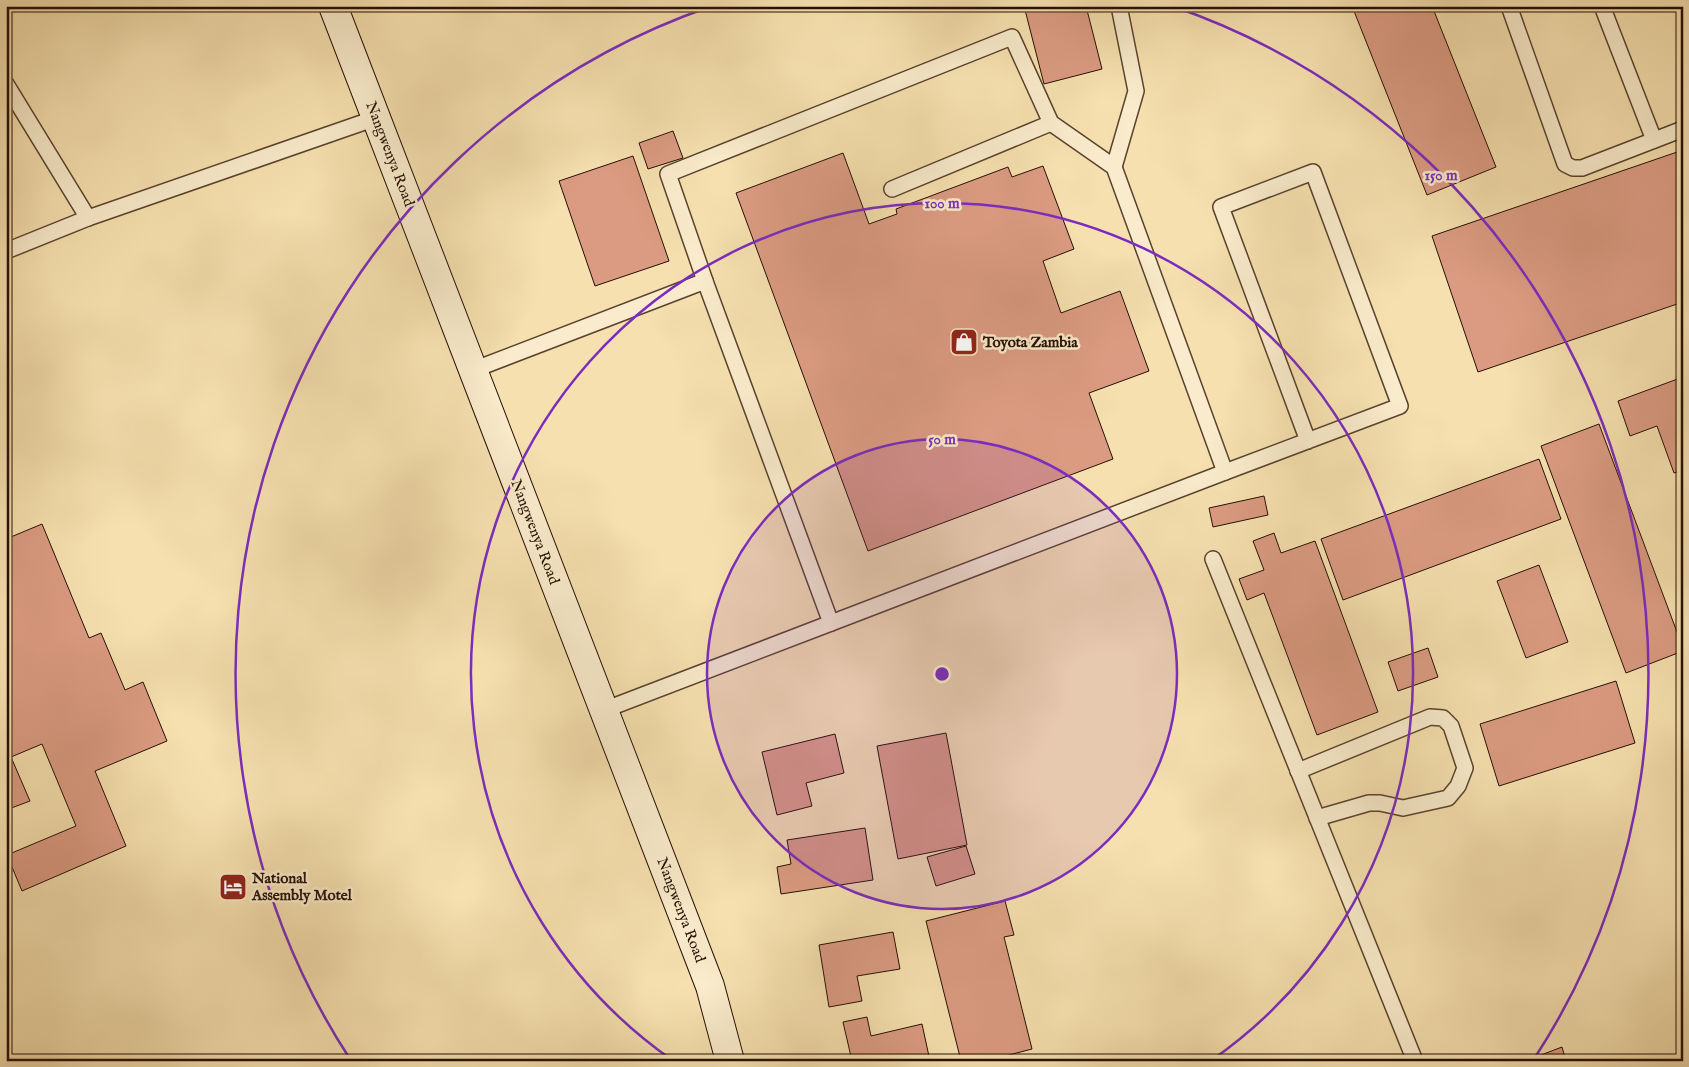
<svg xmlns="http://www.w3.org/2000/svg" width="1689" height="1067" viewBox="0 0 1689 1067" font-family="'IM FELL English',serif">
  <rect width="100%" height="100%" fill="#f6e0af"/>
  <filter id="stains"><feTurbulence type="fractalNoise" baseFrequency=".004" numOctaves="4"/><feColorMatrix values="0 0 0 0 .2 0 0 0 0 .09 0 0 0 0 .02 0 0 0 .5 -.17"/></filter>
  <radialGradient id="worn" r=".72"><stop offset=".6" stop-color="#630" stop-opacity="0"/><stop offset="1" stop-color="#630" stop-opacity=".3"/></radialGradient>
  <g fill="#db9b82" stroke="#250f03">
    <path d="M1024,6H1086L1102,69L1044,84Z"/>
    <path d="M1352,6H1432L1496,167L1427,195Z"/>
    <path d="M673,131L683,158L648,169L639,143Z"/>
    <path d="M1683,150V302L1478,372L1432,236Z"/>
    <path d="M843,153L869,224L897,214L896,209L1008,167L1012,177L1043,166L1074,249L1043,261L1061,313L1120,291L1149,371L1089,393L1113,459L868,551L736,193Z"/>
    <path d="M633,156L669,261L595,286L559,181Z"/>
    <path d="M1683,377V470L1674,473L1657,426L1630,436L1618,401Z"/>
    <path d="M1599,424L1683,648V651L1626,673L1541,446Z"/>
    <path d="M1539,459L1561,519L1343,600L1321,539Z"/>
    <path d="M1264,496L1268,515L1213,527L1209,508Z"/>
    <path d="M42,524L89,638L101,633L125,690L143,682L167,741L95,771L126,846L22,891L7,855L76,826L42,744L11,757L30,801L6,810V539Z"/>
    <path d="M1274,533L1281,553L1315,541L1378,712L1317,735L1264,593L1247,600L1239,579L1264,570L1253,541Z"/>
    <path d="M1539,565L1568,642L1526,658L1497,581Z"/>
    <path d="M1428,648L1438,677L1398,691L1388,662Z"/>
    <path d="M1616,681L1635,743L1499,786L1480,724Z"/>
    <path d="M946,733L967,845L898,859L877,746Z"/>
    <path d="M835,734L844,773L806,783L812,806L777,815L762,752Z"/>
    <path d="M865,828L873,880L781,894L777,867L791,864L787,840Z"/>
    <path d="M966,846L975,874L936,886L927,857Z"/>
    <path d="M1005,901L1014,935L1004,937L1032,1049L986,1061H961L926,921Z"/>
    <path d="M893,932L900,969L857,976L862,1001L829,1007L819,945Z"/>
    <path d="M867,1017L871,1036L922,1024L930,1061H852L843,1022Z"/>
    <path d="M1562,1047L1566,1061H1525Z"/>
  </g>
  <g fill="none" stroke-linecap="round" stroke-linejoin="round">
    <defs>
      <g id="lane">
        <path d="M1509,6L1565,164L1573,168H1582L1683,129"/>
        <path d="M1602,6L1654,140"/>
        <path d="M6,84L88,218"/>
        <path d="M1114,167L1136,91L1119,6"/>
        <path d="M892,189L1051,123"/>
        <path d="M6,251L88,218L376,118"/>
        <path d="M705,281L668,174L1012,37L1051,123L1114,167L1225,472L831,623"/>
        <path d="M473,370L705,281L831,623L604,710"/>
        <path d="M1225,472L1400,406L1313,172L1221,207L1308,441"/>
        <path d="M1213,559L1415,1061"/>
        <path d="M1298,771L1430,717L1443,718L1451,726L1465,768L1458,786L1448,798L1403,808L1380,803H1369L1317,818"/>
      </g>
      <path id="secondary" d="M333,6L710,986L730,1061"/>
    </defs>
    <use href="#lane" stroke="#59432e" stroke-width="18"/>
    <use href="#secondary" stroke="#250f03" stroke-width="30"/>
    <use href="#lane" stroke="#f9ebcb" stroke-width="15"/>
    <use href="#secondary" stroke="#f9ebcb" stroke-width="28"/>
  </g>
  <circle cx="942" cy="674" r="235" fill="#7b2cbf" fill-opacity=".12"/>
  <g fill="none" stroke="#7b2cbf" stroke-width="2.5">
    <circle cx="942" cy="674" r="235"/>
    <path d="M672 1060A471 471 0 1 1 1212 1060"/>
    <path d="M350 1059A706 706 0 0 1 712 6M1172 6A706 706 0 0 1 1534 1059"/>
  </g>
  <defs>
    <symbol id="shop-square" viewBox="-11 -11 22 22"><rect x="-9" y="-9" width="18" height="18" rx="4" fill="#8f2418" stroke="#f9ebcb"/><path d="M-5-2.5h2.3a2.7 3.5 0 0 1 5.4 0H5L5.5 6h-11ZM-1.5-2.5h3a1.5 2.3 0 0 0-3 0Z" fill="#fff"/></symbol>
    <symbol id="hotel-square" viewBox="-11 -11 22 22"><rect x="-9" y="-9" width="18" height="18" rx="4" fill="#8f2418" stroke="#f9ebcb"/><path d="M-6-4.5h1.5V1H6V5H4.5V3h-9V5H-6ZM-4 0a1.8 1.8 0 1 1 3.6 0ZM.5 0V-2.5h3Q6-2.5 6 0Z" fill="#fff"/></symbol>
  </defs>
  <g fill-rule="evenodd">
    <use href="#shop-square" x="948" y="326" width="32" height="32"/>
    <use href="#hotel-square" x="217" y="871" width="32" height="32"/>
  </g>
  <g text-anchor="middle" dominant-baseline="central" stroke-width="5" stroke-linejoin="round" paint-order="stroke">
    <g font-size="15" fill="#250f03" stroke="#f9ebcb">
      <text transform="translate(390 154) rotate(69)">Nangwenya Road</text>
      <text transform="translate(535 532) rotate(69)">Nangwenya Road</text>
      <text transform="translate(681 910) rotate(69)">Nangwenya Road</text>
    </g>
    <g font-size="15" font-weight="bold" fill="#250f03" stroke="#f9ebcb" text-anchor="start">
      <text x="983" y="342">Toyota Zambia</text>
      <text x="252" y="878">National<tspan x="252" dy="17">Assembly Motel</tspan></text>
    </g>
  </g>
  <circle cx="942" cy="674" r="8" fill="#7b2cbf" stroke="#f9ebcb" stroke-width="2.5"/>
  <g font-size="15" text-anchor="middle" font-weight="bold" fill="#7b2cbf" stroke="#f9ebcb" stroke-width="5" stroke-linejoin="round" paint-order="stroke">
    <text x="1441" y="180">150 m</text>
    <text x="942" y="208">100 m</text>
    <text x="942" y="444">50 m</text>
  </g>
  <rect width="1689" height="1067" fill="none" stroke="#f6e0af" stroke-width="25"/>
  <rect x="8" y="8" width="1674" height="1052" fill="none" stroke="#250f03" stroke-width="2.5"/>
  <rect x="12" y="12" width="1664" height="1042" fill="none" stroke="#250f03"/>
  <rect width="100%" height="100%" filter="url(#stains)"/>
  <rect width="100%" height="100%" fill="url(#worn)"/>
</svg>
